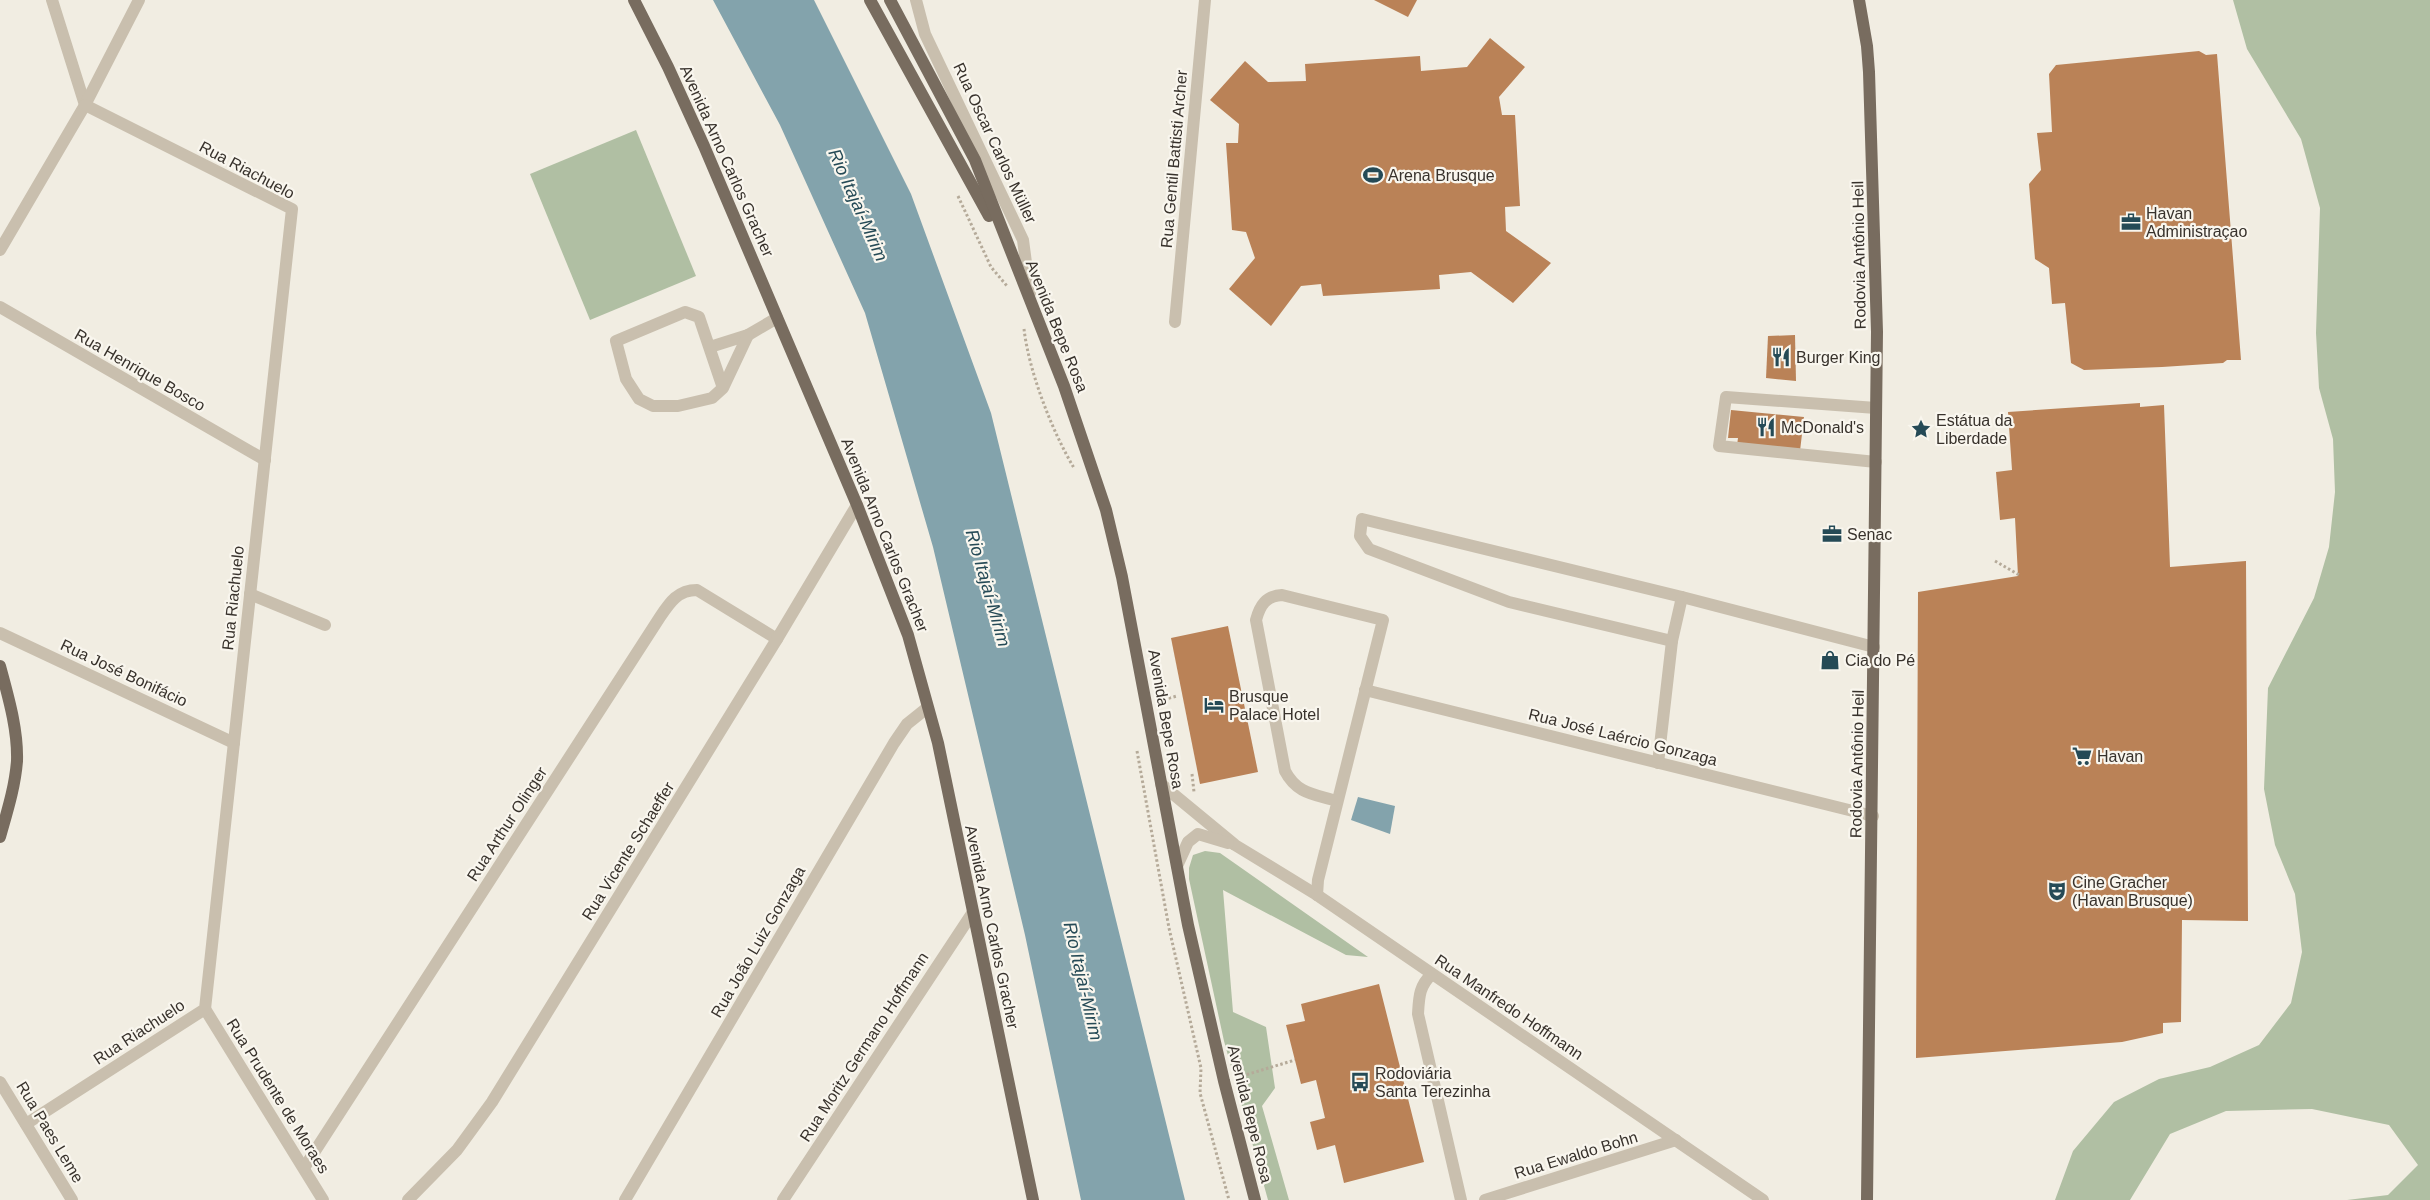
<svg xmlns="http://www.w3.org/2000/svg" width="2430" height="1200" viewBox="0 0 2430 1200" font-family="Helvetica,sans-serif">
  <rect width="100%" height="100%" fill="#f1ede2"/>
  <g fill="#b0bfa3">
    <path d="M2233,0H2430V1200H2347L2388,1195L2418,1165L2389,1125L2312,1109L2226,1111L2170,1134L2130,1200H2055L2073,1151L2114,1102L2159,1079L2210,1067L2259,1045L2291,1003L2302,952L2295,894L2275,845L2264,789L2268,688L2314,598L2329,547L2335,492L2333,439L2319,388L2316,333L2320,208L2301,139L2247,49Z"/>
    <path d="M636,130L696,276L590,320L530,174Z"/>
    <path d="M1205,851L1220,853L1368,957L1346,955L1223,890L1233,1012L1266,1027L1275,1088L1262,1106L1289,1200H1268L1224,1041L1189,879V868L1193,855Z"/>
  </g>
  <g fill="#83a3ac">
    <path d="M713,0H814L911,194L991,413L1185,1200H1081L1025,935L933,547L865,313L780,125Z"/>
    <path d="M1358,797L1395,806L1390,834L1351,820Z"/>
  </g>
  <g fill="#ba8257">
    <path d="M1374,0H1417L1408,17Z"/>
    <path d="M1490,38L1525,67L1499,97L1502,115H1515L1520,206L1505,207L1506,231L1551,263L1513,303L1471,272L1439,275L1440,289L1323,296L1321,284L1301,286L1271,326L1229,289L1255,258L1246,232L1232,230L1226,143H1238L1239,124L1210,100L1245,61L1268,82L1306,81L1305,64L1420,56L1421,71L1467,67Z"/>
    <path d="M2199,51L2206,55L2217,54L2241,360H2227L2223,363L2162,367L2084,370L2071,363L2065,303L2052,304L2049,268L2035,259L2029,184L2041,170L2037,133L2052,132L2049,74L2056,65Z"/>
    <path d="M1795,335L1796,381L1766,378L1768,336Z"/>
    <path d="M2140,403V407L2164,405L2170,567L2246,561L2248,921L2182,920L2181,1022L2163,1023V1033L2122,1042L1916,1058L1918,592L2018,576L2015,518L2000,520L1996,472L2012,470L2008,412Z"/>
    <path d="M1731,410L1804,417L1800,451L1737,445L1738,438H1728Z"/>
    <path d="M1228,626L1258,772L1200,784L1171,638Z"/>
    <path d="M1379,984L1424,1162L1344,1183L1335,1145L1317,1150L1310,1122L1325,1118L1316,1080L1301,1084L1286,1025L1305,1021L1301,1004Z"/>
  </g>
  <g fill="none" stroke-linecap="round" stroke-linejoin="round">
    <g stroke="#b5aa99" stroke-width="3" stroke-dasharray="2.5 2.5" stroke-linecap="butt">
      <path d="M958,196L991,267L1007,286"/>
      <path d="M1024,329C1029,372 1052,431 1074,468"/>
      <path d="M1995,561L2021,576"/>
      <path d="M1159,701L1177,696"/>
      <path d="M1137,751L1169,928L1201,1068L1200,1093L1229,1200"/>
      <path d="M1192,774L1194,792"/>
      <path d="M1242,1076L1295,1060"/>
    </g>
    <g stroke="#c9bfae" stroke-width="12">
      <path d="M52,0L85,105"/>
      <path d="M916,0L925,34L1023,240L1030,293"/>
      <path d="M0,250L85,105L139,0"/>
      <path d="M0,307L265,460"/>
      <path d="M1175,322L1205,0"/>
      <path d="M710,347L748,335L777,318"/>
      <path d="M723,388L699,317L685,312L616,341L626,379L639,399L653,406H678L712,398L723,388L748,335"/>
      <path d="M1876,462L1719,446L1726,397L1876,408"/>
      <path d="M250,594L325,625"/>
      <path d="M0,633L234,743"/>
      <path d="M1672,641L1509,602L1369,549L1360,536L1362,519L1682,597L1874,647"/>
      <path d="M1365,690L1873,816"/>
      <path d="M1658,763L1672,641L1682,597"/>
      <path d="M1161,784L1235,845L1317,895L1763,1200"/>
      <path d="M1177,866L1188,842L1198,834L1228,843"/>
      <path d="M1317,895L1318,880L1383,620L1282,595C1266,596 1260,605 1256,620L1285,771C1297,794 1314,794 1337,801"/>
      <path d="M1432,974C1419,986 1419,997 1418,1014L1461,1200"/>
      <path d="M205,1009L323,1200"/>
      <path d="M0,1082L72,1200"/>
      <path d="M26,1124L205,1009L292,209L85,105"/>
      <path d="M304,1168L660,617C670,602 678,590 697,590L777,639"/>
      <path d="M408,1200L457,1150L492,1102L777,639L857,505"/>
      <path d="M625,1200L894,743L907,724L927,708"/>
      <path d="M783,1200L973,912"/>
      <path d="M1485,1200L1676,1140"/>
    </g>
    <g stroke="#786c5f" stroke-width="12">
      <path d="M634,0L668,67L704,146L857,505L908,635L938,743L1033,1200"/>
      <path d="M870,0L989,216"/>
      <path d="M890,0L975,160L1064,386L1106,510L1122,577L1188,925L1224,1081L1255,1200"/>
      <path d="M1859,0L1867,46L1869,72L1877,332L1867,1200"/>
      <path d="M0,666C8,696 18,729 17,761C15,787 7,812 0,837"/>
    </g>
  </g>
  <defs>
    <symbol id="stadium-bare" viewBox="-9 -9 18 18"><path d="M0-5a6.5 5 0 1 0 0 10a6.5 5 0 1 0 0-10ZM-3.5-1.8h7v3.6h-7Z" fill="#254a56" stroke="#f9f6ee" stroke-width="2.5" paint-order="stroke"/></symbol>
    <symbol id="office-bare" viewBox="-9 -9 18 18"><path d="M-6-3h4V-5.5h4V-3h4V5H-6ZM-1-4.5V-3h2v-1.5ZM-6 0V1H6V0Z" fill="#254a56" stroke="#f9f6ee" stroke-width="2.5" paint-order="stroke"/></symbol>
    <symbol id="restaurant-bare" viewBox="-9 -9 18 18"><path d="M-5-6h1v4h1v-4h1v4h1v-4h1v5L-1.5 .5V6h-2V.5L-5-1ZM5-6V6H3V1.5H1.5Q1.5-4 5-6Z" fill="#254a56" stroke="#f9f6ee" stroke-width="2.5" paint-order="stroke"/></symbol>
    <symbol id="sight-bare" viewBox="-9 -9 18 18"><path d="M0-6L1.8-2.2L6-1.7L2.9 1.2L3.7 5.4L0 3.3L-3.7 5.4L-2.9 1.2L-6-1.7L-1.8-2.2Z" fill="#254a56" stroke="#f9f6ee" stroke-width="2.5" paint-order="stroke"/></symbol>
    <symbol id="shop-bare" viewBox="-9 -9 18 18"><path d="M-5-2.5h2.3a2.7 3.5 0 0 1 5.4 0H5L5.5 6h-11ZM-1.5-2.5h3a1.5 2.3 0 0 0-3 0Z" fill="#254a56" stroke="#f9f6ee" stroke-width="2.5" paint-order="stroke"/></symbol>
    <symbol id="hotel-bare" viewBox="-9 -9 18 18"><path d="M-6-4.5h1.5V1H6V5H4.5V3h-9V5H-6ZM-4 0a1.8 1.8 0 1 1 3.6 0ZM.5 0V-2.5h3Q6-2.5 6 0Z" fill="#254a56" stroke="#f9f6ee" stroke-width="2.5" paint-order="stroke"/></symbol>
    <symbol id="supermarket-bare" viewBox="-9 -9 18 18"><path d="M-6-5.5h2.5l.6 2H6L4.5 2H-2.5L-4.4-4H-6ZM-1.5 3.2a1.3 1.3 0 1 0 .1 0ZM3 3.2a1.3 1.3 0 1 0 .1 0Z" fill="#254a56" stroke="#f9f6ee" stroke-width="2.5" paint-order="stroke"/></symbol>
    <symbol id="theatre-bare" viewBox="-9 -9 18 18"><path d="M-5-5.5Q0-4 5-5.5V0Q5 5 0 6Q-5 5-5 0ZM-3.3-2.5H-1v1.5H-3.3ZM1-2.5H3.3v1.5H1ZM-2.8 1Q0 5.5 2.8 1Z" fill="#254a56" stroke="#f9f6ee" stroke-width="2.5" paint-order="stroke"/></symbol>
    <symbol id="bus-bare" viewBox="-9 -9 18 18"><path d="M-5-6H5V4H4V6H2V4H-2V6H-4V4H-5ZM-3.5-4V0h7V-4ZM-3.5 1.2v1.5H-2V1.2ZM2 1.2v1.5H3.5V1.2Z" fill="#254a56" stroke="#f9f6ee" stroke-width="2.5" paint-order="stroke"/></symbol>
  </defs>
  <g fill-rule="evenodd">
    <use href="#stadium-bare" x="1359" y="161" width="28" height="28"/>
    <use href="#office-bare" x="2117" y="208" width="28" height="28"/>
    <use href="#restaurant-bare" x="1767" y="343" width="28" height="28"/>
    <use href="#restaurant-bare" x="1752" y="413" width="28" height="28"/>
    <use href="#sight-bare" x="1907" y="415" width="28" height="28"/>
    <use href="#office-bare" x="1818" y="520" width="28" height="28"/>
    <use href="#shop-bare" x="1816" y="646" width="28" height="28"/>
    <use href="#hotel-bare" x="1200" y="691" width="28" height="28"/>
    <use href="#supermarket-bare" x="2068" y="742" width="28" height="28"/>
    <use href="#theatre-bare" x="2043" y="877" width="28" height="28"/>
    <use href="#bus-bare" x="1346" y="1068" width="28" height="28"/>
  </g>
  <g text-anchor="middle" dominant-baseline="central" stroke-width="4.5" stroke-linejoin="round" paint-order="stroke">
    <g font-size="16" fill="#38322c" stroke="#f9f6ee">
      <text transform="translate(995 143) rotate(65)">Rua Oscar Carlos Müller</text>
      <text transform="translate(1174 159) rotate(-85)">Rua Gentil Battisti Archer</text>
      <text transform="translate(727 161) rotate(66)">Avenida Arno Carlos Gracher</text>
      <text transform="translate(247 170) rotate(28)">Rua Riachuelo</text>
      <text transform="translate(1859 255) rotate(-91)">Rodovia Antônio Heil</text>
      <text transform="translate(1057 326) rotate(68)">Avenida Bepe Rosa</text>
      <text transform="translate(140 370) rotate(30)">Rua Henrique Bosco</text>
      <text transform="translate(885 535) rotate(68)">Avenida Arno Carlos Gracher</text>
      <text transform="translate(233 598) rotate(-84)">Rua Riachuelo</text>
      <text transform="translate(124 673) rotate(25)">Rua José Bonifácio</text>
      <text transform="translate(1166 719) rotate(80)">Avenida Bepe Rosa</text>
      <text transform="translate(1623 737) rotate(14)">Rua José Laércio Gonzaga</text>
      <text transform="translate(1857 764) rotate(-89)">Rodovia Antônio Heil</text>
      <text transform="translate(507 824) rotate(-57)">Rua Arthur Olinger</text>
      <text transform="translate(628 851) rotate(-58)">Rua Vicente Schaeffer</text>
      <text transform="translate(992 927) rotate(78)">Avenida Arno Carlos Gracher</text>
      <text transform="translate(758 942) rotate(-60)">Rua João Luiz Gonzaga</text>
      <text transform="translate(1509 1007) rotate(34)">Rua Manfredo Hoffmann</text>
      <text transform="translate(139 1032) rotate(-33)">Rua Riachuelo</text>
      <text transform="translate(864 1047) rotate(-57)">Rua Moritz Germano Hoffmann</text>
      <text transform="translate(278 1096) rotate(58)">Rua Prudente de Moraes</text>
      <text transform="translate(1250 1114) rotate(76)">Avenida Bepe Rosa</text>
      <text transform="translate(50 1132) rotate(59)">Rua Paes Leme</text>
      <text transform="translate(1576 1155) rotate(-17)">Rua Ewaldo Bohn</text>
    </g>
    <g font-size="16" fill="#38322c" stroke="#f9f6ee" text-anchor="start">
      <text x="1388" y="175">Arena Brusque</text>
      <text x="2146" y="213">Havan<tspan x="2146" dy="18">Administraçao</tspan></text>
      <text x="1796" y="357">Burger King</text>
      <text x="1936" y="420">Estátua da<tspan x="1936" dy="18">Liberdade</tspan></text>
      <text x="1781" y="427">McDonald's</text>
      <text x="1847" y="534">Senac</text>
      <text x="1845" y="660">Cia do Pé</text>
      <text x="1229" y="696">Brusque<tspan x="1229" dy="18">Palace Hotel</tspan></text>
      <text x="2097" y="756">Havan</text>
      <text x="2072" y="882">Cine Gracher<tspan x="2072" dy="18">(Havan Brusque)</tspan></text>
      <text x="1375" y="1073">Rodoviária<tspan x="1375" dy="18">Santa Terezinha</tspan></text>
    </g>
    <g font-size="18" font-style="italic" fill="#254a56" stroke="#f9f6ee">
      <text transform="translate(858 205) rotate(66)">Rio Itajaí-Mirim</text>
      <text transform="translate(988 588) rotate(74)">Rio Itajaí-Mirim</text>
      <text transform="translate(1083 981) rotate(77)">Rio Itajaí-Mirim</text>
    </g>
  </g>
</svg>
